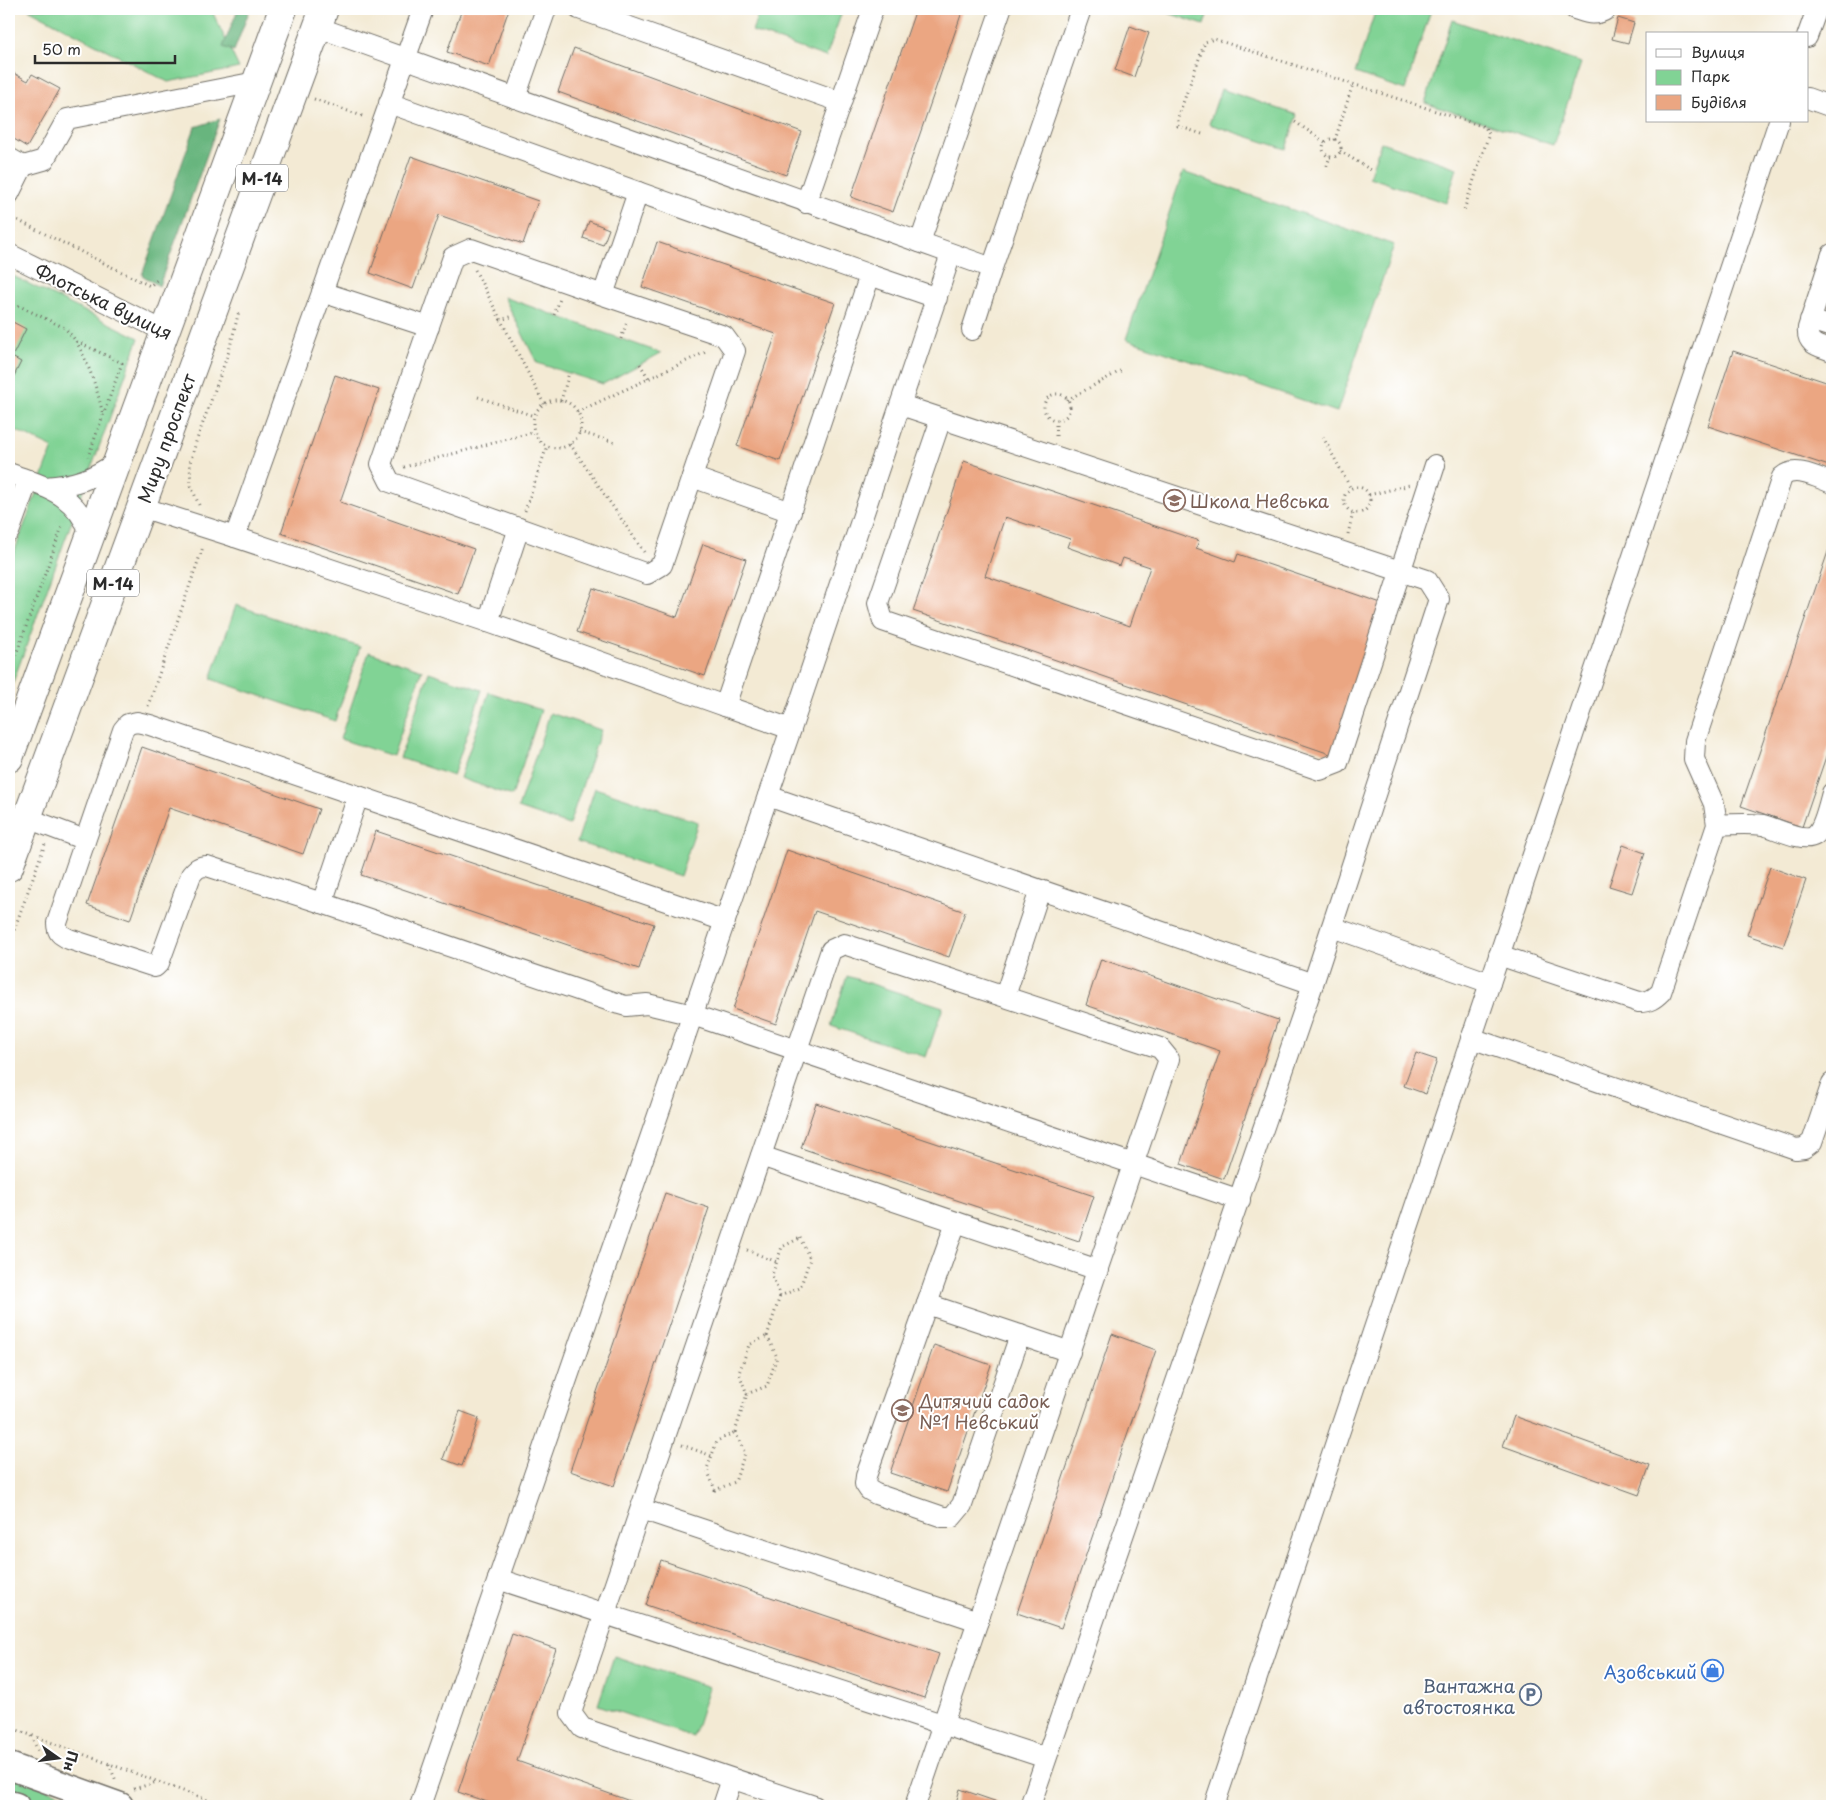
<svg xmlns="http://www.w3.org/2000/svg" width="1841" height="1815" viewBox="0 0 1841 1815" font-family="'Playpen Sans',sans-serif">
  <rect width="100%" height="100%" fill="#fff"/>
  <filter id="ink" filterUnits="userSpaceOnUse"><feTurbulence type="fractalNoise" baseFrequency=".02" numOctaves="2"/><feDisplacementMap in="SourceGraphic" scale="10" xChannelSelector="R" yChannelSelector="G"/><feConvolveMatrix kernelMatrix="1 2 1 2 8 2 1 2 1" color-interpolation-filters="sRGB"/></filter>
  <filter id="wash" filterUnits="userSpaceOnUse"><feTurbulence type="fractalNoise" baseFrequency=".0096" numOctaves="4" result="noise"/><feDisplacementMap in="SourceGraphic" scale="20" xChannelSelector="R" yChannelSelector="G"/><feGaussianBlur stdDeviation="1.12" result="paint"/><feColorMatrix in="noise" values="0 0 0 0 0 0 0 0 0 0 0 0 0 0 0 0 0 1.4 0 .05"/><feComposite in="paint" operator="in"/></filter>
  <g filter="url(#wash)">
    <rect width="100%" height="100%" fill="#f3ead4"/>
    <g fill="#81d395" stroke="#567f60">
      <path d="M28,9H211L239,68L168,82Z"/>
      <path d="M760,9H843L826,57L752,31Z"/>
      <path d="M1156,9H1209L1204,25Z"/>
      <path d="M1376,9L1431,10L1405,90L1355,73Z"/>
      <path d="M1452,20L1581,63L1553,145L1425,103Z"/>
      <path d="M1221,89L1297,115L1286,149L1209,124Z"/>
      <path d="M1381,142L1457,168L1446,203L1369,177Z"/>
      <path d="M1183,172L1394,245L1337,412L1126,339Z"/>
      <path d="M9,274L139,338L9,693V566L53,448L9,427Z"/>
      <path d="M504,297L661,353L603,384L537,363Z"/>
      <path d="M236,605L360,647L335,721L211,679Z"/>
      <path d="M369,652L422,670L393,756L340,739Z"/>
      <path d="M429,672L482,690L453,776L400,758Z"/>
      <path d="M489,692L541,710L512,796L460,778Z"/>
      <path d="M550,713L601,730L569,825L518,808Z"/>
      <path d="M595,788L698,822L680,876L577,842Z"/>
      <path d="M847,976L943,1007L926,1057L831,1026Z"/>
      <path d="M614,1656L709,1687L693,1737L598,1705Z"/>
      <path d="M9,1775L94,1806H41L9,1795Z"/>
    </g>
    <g fill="#68b57e" stroke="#4a7054">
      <path d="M238,9H250L234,51L223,47Z"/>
      <path d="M220,119L159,286L142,275L195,127Z"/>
    </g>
    <g id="blocks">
      <g fill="#eba682" fill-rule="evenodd">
        <path d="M462,9H509L489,66L447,52Z"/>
        <path d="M916,9H963L893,212L851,197Z"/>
        <path d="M1618,18L1634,23L1628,43L1612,39Z"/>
        <path d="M1130,26L1149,33L1134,77L1115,70Z"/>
        <path d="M574,48L802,132L786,175L558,92Z"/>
        <path d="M9,65L12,67L10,71L28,81L32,74L60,89L27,147L9,136Z"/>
        <path d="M411,156L538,201L523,244L439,215L413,289L370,273Z"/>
        <path d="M589,221L609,229L603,245L583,238Z"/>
        <path d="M657,242L835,303L780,461L737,446L776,334L642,287Z"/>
        <path d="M9,320L26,329L12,357L21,362L9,386Z"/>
        <path d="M1733,351L1832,384V467L1708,426Z"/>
        <path d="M335,375L379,390L340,502L474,549L458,594L281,533Z"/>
        <path d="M964,461L1199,541L1196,548L1235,562L1238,554L1384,604L1333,755L913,611ZM1005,517L1070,539L1067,547L1120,566L1123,558L1150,567L1130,626L985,576Z"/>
        <path d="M1832,540V739L1802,827L1741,806Z"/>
        <path d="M703,544L746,559L705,676L577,632L593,588L677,617Z"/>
        <path d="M142,747L319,809L303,854L169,808L130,920L87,905Z"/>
        <path d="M376,831L654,924L639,969L361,875Z"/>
        <path d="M1623,845L1645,853L1632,893L1609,886Z"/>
        <path d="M787,850L965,912L949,957L815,911L776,1024L733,1009Z"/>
        <path d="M1770,867L1806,880L1783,947L1747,935Z"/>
        <path d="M1101,959L1278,1020L1224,1179L1181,1164L1220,1051L1086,1005Z"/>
        <path d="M1416,1053L1437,1060L1426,1094L1404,1086Z"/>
        <path d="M816,1103L1094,1196L1079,1241L801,1148Z"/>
        <path d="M665,1193L709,1208L614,1486L570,1471Z"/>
        <path d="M1112,1334L1156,1350L1061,1628L1017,1613Z"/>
        <path d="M934,1345L991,1365L947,1492L890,1473Z"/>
        <path d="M460,1411L479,1418L462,1466L443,1459Z"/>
        <path d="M1514,1416L1650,1465L1639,1495L1503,1446Z"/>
        <path d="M661,1560L939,1654L924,1698L646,1605Z"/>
        <path d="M512,1634L556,1649L517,1761L644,1806H499L458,1792Z"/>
        <path d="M960,1789L1003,1804V1806H955Z"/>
      </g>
    </g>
  </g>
  <g filter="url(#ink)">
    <use href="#blocks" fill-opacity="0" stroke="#716e66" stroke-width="1"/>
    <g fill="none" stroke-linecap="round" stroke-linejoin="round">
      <defs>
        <g id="minor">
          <path d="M579,9L841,102L806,203"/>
          <path d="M1575,9C1587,13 1595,17 1607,9"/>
          <path d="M317,27L992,268L972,330"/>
          <path d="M1807,37L1817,9"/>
          <path d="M515,98L546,9"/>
          <path d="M1807,98L1832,107"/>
          <path d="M841,102L873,9"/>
          <path d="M389,103L870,275L725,706L488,622L235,537L423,9"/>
          <path d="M9,158L23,166L44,160L67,119L256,82"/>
          <path d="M9,194L23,166"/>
          <path d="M920,242L1001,9"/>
          <path d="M9,254L166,332"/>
          <path d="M1832,254L1808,328C1806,345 1819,346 1832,351"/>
          <path d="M992,268L1081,9"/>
          <path d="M870,275L937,298"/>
          <path d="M322,292L429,327"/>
          <path d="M603,295L471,249L453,257L381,464L390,482L647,574L662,565L735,351L724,336L603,295L638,192"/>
          <path d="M1810,320L1832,327"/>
          <path d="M901,405L1427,580L1439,599L1313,984L1030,1806"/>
          <path d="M941,419L878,603L883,621L1320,770L1338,763L1435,465"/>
          <path d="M9,473C48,488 74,493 91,534"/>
          <path d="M692,477L791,512"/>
          <path d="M45,487C75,485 93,479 118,461"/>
          <path d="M141,507L235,537"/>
          <path d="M9,532L28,480"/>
          <path d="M488,622L519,528"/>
          <path d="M725,706L791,729"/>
          <path d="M768,796L1313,984"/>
          <path d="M27,818L85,840"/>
          <path d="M1717,825C1732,824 1748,823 1763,825C1776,828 1803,843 1815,835C1824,828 1829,803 1832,793"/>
          <path d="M322,903L358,796"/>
          <path d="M725,921L150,725L137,722L128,724L123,730L57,923C57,933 61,935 69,939L155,967L159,963L191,875C196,869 199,866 207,866L322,903L619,1004L626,1006L647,1004L693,1015L1240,1200"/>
          <path d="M1332,927L1490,983"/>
          <path d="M1499,955L1639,1002C1649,1002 1654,999 1661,992L1717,825L1714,804L1694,759L1695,741L1782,477C1795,465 1818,478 1832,483"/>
          <path d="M1005,996L1040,890"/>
          <path d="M1471,1038L1796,1149L1804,1148L1812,1142L1832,1083"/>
          <path d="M761,1156L1098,1270"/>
          <path d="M956,1222L866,1476L865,1484L869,1490L876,1494L943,1517H952L962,1505L1020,1335L1070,1352"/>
          <path d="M927,1304L1020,1335"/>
          <path d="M641,1509L978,1621"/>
          <path d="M498,1579L1046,1758"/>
          <path d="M420,1806L791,729L951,254"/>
          <path d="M723,1806L732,1779"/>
          <path d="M814,1806L582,1728L571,1713L831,950L844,944L1160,1048L1169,1059L915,1806"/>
          <path d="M1214,1806L1779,121"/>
        </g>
        <g id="major">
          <path d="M9,1766L120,1806"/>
          <path d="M9,1804L16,1806"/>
        </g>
        <g id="highway">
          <path d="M9,758L283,9"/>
          <path d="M9,867L324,9"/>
        </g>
      </defs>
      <use href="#minor" stroke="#716e66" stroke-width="22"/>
      <use href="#major" stroke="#716e66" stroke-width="29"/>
      <use href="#highway" stroke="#716e66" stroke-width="30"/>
      <g stroke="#716e66" stroke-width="3" stroke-dasharray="1 4" stroke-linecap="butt">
        <path d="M314,99L365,117"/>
        <path d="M1295,122L1325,142"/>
        <path d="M1202,134L1178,126V117L1205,42L1214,39L1485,127L1489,134L1464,210"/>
        <circle cx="1332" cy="148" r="9"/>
        <path d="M1335,140L1353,84"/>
        <path d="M1340,151L1371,170"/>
        <path d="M1327,166L1330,156"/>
        <path d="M9,216L150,286L159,278"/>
        <path d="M475,270L544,404"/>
        <path d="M9,301L65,328L76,341L122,363L88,457"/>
        <path d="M554,315L560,299"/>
        <path d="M500,320L514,316"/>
        <path d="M621,339L627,322"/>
        <path d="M76,341C89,365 97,388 103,415"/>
        <path d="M640,364L649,379"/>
        <circle cx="1057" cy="407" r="13"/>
        <path d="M478,397L534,416"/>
        <path d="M1067,400L1124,369"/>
        <circle cx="557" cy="424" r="24"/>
        <path d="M561,401L569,373"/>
        <path d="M577,412L708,351"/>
        <path d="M1056,420V437"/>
        <path d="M579,432L614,442"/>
        <path d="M1323,437L1351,489"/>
        <path d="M570,444L644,552"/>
        <path d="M404,467L534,432"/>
        <circle cx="1357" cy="500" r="13"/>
        <path d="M1369,495L1410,485"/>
        <path d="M199,505L191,486L190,463L196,442L229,351L239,311"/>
        <path d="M525,511L547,446"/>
        <path d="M1348,534L1353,513"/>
        <path d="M9,674L63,524"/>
        <path d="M148,706L203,547"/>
        <path d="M9,944L45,844"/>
        <path d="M800,1238L810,1259L800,1288L780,1296L772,1275L782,1247Z"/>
        <path d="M747,1250L777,1262"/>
        <path d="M767,1336L777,1357L767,1386L747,1394L739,1373L749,1345Z"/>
        <path d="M767,1336L780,1296"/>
        <path d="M735,1432L745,1453L735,1482L715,1490L707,1469L717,1441Z"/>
        <path d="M735,1432L747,1394"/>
        <path d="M682,1445L712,1456"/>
        <path d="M9,1727L224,1806"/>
        <path d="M31,1736L39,1753"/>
        <path d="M109,1764L116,1781"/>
        <path d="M134,1789L157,1782"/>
      </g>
      <use href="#minor" stroke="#fff" stroke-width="20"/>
      <use href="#major" stroke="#fff" stroke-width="26"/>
      <use href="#highway" stroke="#fff" stroke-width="28"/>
    </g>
  </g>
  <defs>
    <symbol id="school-ring" viewBox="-11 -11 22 22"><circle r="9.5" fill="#fff" stroke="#8d6e63" stroke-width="1.5"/><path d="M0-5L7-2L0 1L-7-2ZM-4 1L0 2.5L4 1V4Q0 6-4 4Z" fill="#8d6e63"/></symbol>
    <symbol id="shop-ring" viewBox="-11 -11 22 22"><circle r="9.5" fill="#fff" stroke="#3f7fe0" stroke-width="1.5"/><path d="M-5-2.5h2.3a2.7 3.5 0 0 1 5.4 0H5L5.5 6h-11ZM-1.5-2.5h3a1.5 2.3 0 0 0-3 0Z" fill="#3f7fe0"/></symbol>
    <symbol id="parking-ring" viewBox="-11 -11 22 22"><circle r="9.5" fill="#fff" stroke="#5c6f8a" stroke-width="1.5"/><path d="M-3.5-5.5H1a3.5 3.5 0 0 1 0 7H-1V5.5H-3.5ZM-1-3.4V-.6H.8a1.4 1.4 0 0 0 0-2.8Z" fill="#5c6f8a"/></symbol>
  </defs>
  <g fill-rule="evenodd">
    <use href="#school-ring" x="1162" y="488" width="25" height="25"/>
    <use href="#school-ring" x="890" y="1398" width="25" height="25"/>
    <use href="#shop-ring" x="1700" y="1658" width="25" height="25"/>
    <use href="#parking-ring" x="1518" y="1682" width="25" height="25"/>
  </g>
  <g text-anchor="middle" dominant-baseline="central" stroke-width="4" stroke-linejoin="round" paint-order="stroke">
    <g fill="#fff" stroke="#6b6b6b" stroke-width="1">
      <rect x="236" y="164.5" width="52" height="27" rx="4"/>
      <rect x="87" y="569.5" width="52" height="27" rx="4"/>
    </g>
    <g font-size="16" font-weight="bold" fill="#2b2b2b">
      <text x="262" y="178">М-14</text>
      <text x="113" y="583">М-14</text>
    </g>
    <g font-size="18" fill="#2b2b2b" stroke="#fff">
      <text transform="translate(104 301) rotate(26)">Флотська вулиця</text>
      <text transform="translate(166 438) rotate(-70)">Миру проспект</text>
    </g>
    <g font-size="18" fill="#785e54" stroke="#fff" text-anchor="start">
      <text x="1190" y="500">Школа Невська</text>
      <text x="919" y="1400">Дитячий садок<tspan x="919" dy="21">№1 Невський</tspan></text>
    </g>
    <g font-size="18" fill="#366cbe" stroke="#fff" text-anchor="end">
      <text x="1697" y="1671">Азовський</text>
    </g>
    <g font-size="18" fill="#4e5e75" stroke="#fff" text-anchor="end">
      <text x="1515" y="1685">Вантажна<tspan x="1515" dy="21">автостоянка</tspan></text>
    </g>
  </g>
  <rect width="1841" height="1815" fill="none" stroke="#fff" stroke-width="30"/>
  <rect x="1646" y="32" width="162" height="90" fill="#ffffff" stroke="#aaaaaa"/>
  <rect x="1656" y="49" width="25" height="8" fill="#ffffff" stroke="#aaaaaa"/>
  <text x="1691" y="58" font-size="15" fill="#2b2b2b">Вулиця</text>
  <rect x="1656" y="70" width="25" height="15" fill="#81d395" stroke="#aaaaaa"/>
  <text x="1691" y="82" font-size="15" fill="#2b2b2b">Парк</text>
  <rect x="1656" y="95" width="25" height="15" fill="#eba682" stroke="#aaaaaa"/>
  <text x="1691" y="108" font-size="15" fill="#2b2b2b">Будівля</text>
  <g transform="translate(58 1758) rotate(104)" stroke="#ffffff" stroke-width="4" paint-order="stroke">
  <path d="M0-4L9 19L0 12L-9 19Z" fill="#2b2b2b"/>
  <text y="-8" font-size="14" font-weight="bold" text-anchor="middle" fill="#2b2b2b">Пн</text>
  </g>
  <path d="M35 55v8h140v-8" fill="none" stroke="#2b2b2b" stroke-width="2.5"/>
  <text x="42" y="55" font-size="15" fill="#2b2b2b" stroke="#ffffff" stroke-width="4" paint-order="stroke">50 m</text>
</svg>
